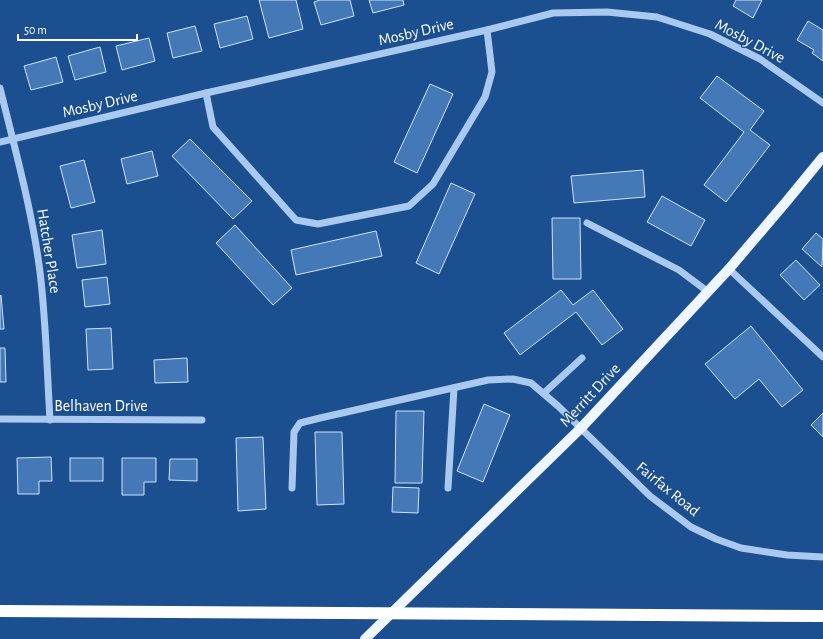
<svg xmlns="http://www.w3.org/2000/svg" width="823" height="639" viewBox="0 0 823 639" font-family="'Alegreya Sans',sans-serif">
  <rect width="100%" height="100%" fill="#1b4f8f"/>
  <g fill="#4478b7" stroke="#cfe3fa">
    <path d="M259,0H296L303,29L269,38Z"/>
    <path d="M320,0H350L354,16L321,25L314,2Z"/>
    <path d="M369,0H403L404,5L373,13Z"/>
    <path d="M736,0H762L753,18L733,6Z"/>
    <path d="M247,16L253,39L220,48L214,24Z"/>
    <path d="M808,21L823,30V61L812,53L814,50L797,40Z"/>
    <path d="M195,26L202,51L173,58L167,33Z"/>
    <path d="M149,38L155,61L122,70L116,46Z"/>
    <path d="M100,47L106,72L75,80L68,56Z"/>
    <path d="M56,57L63,82L31,90L24,66Z"/>
    <path d="M717,76L764,111L750,130L770,145L726,202L704,185L744,132L700,98Z"/>
    <path d="M430,84L453,94L417,173L394,162Z"/>
    <path d="M190,139L252,201L233,219L172,156Z"/>
    <path d="M152,151L158,176L127,184L121,159Z"/>
    <path d="M84,160L95,202L71,208L60,166Z"/>
    <path d="M643,170L645,197L574,203L571,176Z"/>
    <path d="M451,183L475,194L439,274L416,263Z"/>
    <path d="M662,196L705,220L691,246L647,222Z"/>
    <path d="M552,218H580L581,279H553Z"/>
    <path d="M235,225L292,288L273,305L216,243Z"/>
    <path d="M102,230L106,264L77,268L72,235Z"/>
    <path d="M376,231L382,256L296,275L291,250Z"/>
    <path d="M816,233L823,239L822,267L802,249Z"/>
    <path d="M796,260L820,285L804,300L780,275Z"/>
    <path d="M107,277L110,304L85,307L82,280Z"/>
    <path d="M561,290L573,305L593,290L623,329L602,345L576,312L520,355L504,333Z"/>
    <path d="M1,295L4,329H0V296Z"/>
    <path d="M751,326L803,390L782,407L759,379L735,399L705,364Z"/>
    <path d="M111,328L113,369L88,370L86,329Z"/>
    <path d="M0,348H5L6,382H0Z"/>
    <path d="M187,358L188,382L155,383L154,360Z"/>
    <path d="M484,404L510,415L483,482L457,471Z"/>
    <path d="M396,411H424L422,483H395Z"/>
    <path d="M823,413V437L811,425Z"/>
    <path d="M315,432H342L344,504L317,505Z"/>
    <path d="M263,437L266,509L238,511L236,438Z"/>
    <path d="M51,457L52,481H39V494H18L17,458Z"/>
    <rect x="70" y="458" width="33" height="23"/>
    <path d="M122,458H156V482H144V495H122Z"/>
    <path d="M170,459H197V481L169,480Z"/>
    <path d="M393,487L419,488L418,513L392,512Z"/>
  </g>
  <g fill="none" stroke-linecap="round" stroke-linejoin="round">
    <g stroke="#a9c9ee" stroke-width="7">
      <path d="M0,88C15,149 32,210 40,272C46,321 47,371 50,420"/>
      <path d="M206,93L213,127L296,220L318,224L409,206L433,184L485,97L492,72L487,30"/>
      <path d="M0,142L206,93L487,30L553,13L607,12L657,17L710,34L760,59L823,103"/>
      <path d="M587,223L679,270L707,291"/>
      <path d="M729,269L823,357"/>
      <path d="M544,393L582,358"/>
      <path d="M0,419L202,420"/>
      <path d="M292,488L294,432L300,423L320,418L488,380L513,379L531,383L558,406L650,496L691,527L716,539L741,548L787,555L823,557"/>
      <path d="M448,488L454,388"/>
    </g>
    <path stroke="#f0f6ff" stroke-width="10" d="M365,639L581,428L729,269L786,202L823,157"/>
    <path stroke="#fff" stroke-width="12" d="M0,611L823,616"/>
  </g>
  <g text-anchor="middle" dominant-baseline="central" stroke-width="3" stroke-linejoin="round" paint-order="stroke">
    <g font-size="16" fill="#fff" stroke="#1b4f8f">
      <text transform="translate(416 32) rotate(-13)">Mosby Drive</text>
      <text transform="translate(750 41) rotate(28)">Mosby Drive</text>
      <text transform="translate(100 104) rotate(-13)">Mosby Drive</text>
      <text transform="translate(49 251) rotate(81)">Hatcher Place</text>
      <text transform="translate(590 395) rotate(-47)">Merritt Drive</text>
      <text x="101" y="406">Belhaven Drive</text>
      <text transform="translate(668 489) rotate(39)">Fairfax Road</text>
    </g>
  </g>
  <path d="M18 34v6h119v-6" fill="none" stroke="#ffffff" stroke-width="2"/>
  <text x="24" y="34" font-size="12" fill="#ffffff" stroke="#1b4f8f" stroke-width="3" paint-order="stroke">50 m</text>
</svg>
